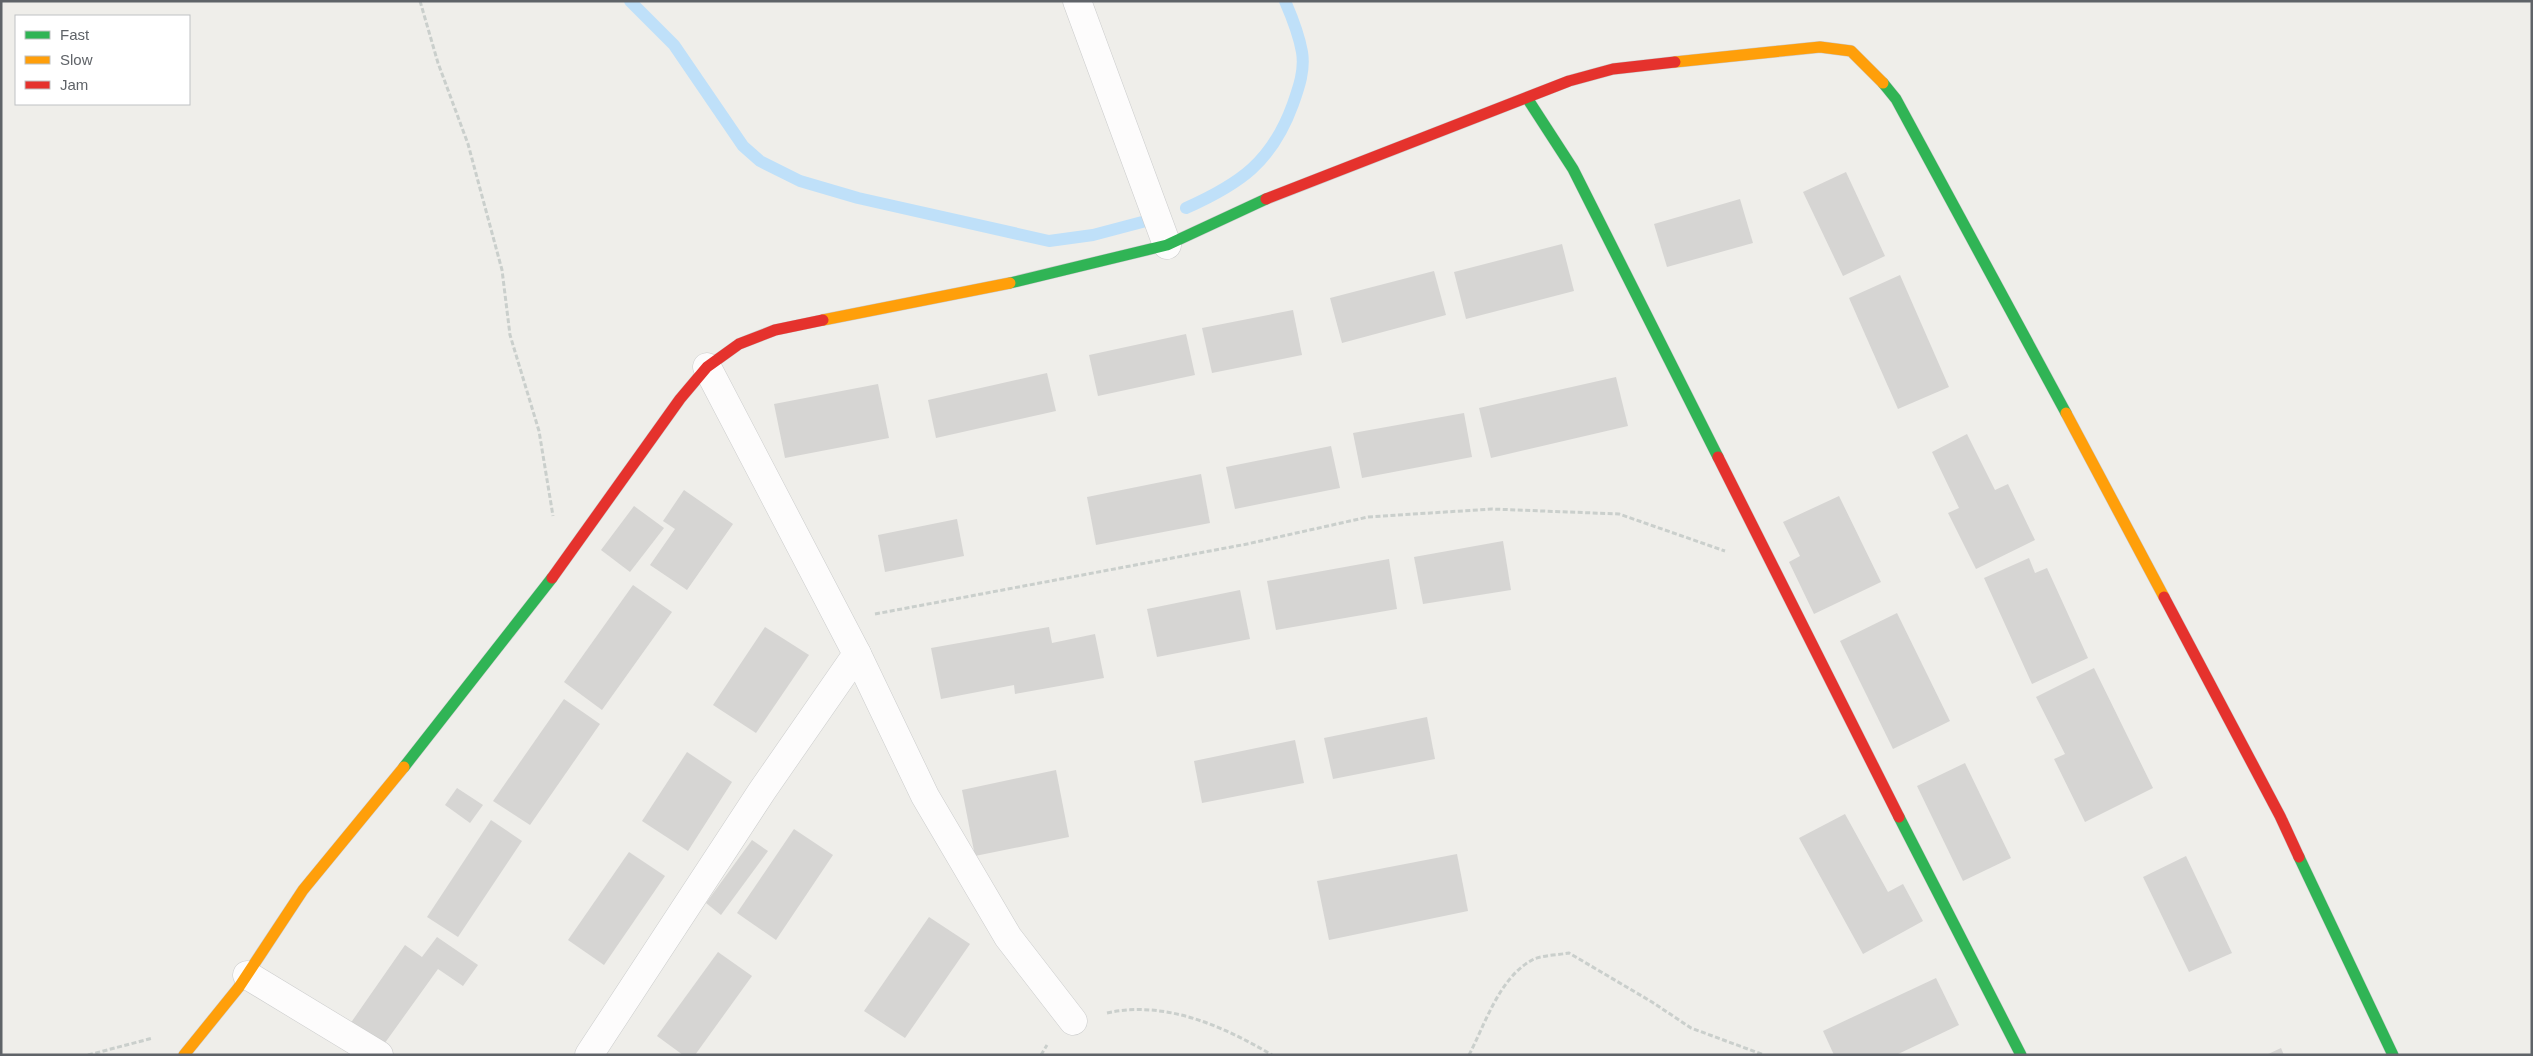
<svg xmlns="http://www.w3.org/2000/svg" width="2533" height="1056" viewBox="0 0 2533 1056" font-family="Arial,sans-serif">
  <rect width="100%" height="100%" fill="#efeeea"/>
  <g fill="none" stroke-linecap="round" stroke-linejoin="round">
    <g stroke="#bfe0f9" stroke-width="12">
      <path d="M630,1L674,45L743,146L760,161L800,181L858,198L1049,241L1093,235L1146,221"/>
      <path d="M1186,208C1240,184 1272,162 1293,104C1299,87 1305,70 1302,52C1299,35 1292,17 1285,1"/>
    </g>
  </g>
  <g fill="#d6d5d3">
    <path d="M1846,172L1885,256L1843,276L1803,192Z"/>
    <path d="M1740,199L1753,243L1667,267L1654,224Z"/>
    <path d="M1562,244L1574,291L1466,319L1454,272Z"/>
    <path d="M1434,271L1446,315L1342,343L1330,298Z"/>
    <path d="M1900,275L1949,387L1898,409L1849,298Z"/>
    <path d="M1293,310L1302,355L1212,373L1202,328Z"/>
    <path d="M1186,334L1195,375L1098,396L1089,355Z"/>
    <path d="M1047,373L1056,411L936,438L928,400Z"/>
    <path d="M1616,377L1628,426L1491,458L1479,408Z"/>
    <path d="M878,384L889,438L785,458L774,404Z"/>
    <path d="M1464,413L1472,457L1362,478L1353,433Z"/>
    <path d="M1967,434L1995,490L2008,484L2035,540L1976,569L1948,513L1959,508L1932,452Z"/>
    <path d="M1331,446L1340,488L1235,509L1226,467Z"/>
    <path d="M1201,474L1210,523L1096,545L1087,497Z"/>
    <path d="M684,490L733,524L687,590L650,565L675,529L663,521Z"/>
    <path d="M1839,496L1881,582L1814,614L1789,562L1800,556L1783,522Z"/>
    <path d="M634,506L664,528L630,572L601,550Z"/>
    <path d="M957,519L964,556L885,572L878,535Z"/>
    <path d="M1503,541L1511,590L1423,604L1414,557Z"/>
    <path d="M2029,558L2035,573L2047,568L2088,658L2032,684L1984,578Z"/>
    <path d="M1389,559L1397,609L1276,630L1267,581Z"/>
    <path d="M633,585L672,612L602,710L564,682Z"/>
    <path d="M1240,590L1250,639L1157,657L1147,609Z"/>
    <path d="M1897,613L1950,721L1893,749L1840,641Z"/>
    <path d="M765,627L809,655L756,733L713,705Z"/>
    <path d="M1049,627L1052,643L1095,634L1104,678L1015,694L1014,685L941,699L931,648Z"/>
    <path d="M2094,668L2153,788L2085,822L2054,759L2065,754L2036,697Z"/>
    <path d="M564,699L600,724L530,825L493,801Z"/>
    <path d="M1427,717L1435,759L1333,779L1324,738Z"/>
    <path d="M1295,740L1304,783L1202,803L1194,761Z"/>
    <path d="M687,752L732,782L688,851L642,821Z"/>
    <path d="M1965,763L2011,858L1963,881L1917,786Z"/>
    <path d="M1056,770L1069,837L975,856L962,790Z"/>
    <path d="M457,788L483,805L470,823L445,805Z"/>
    <path d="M1845,814L1888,892L1903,884L1923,921L1863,954L1799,838Z"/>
    <path d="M491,820L522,841L458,937L427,917Z"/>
    <path d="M794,829L833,855L776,940L737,913Z"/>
    <path d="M752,840L768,851L721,915L706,903Z"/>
    <path d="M629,852L665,876L604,965L568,940Z"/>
    <path d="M1457,854L1468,911L1329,940L1317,881Z"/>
    <path d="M2186,856L2232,953L2189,972L2143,877Z"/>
    <path d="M929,917L970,944L905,1038L864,1011Z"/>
    <path d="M437,937L478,965L463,986L438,969L382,1047L350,1024L405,945L422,957Z"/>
    <path d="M718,952L752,976L695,1055H683L657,1036Z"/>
    <path d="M1936,978L1959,1025L1896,1055H1834L1823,1031Z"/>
    <path d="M2281,1048L2284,1055H2266Z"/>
  </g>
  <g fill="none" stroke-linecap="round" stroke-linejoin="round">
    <defs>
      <g id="street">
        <path d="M1077,1L1167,245"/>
        <path d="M857,654L925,796L1008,937L1073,1021"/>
        <path d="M247,975L379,1055"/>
        <path d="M589,1055L762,791L857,654L707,367"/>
      </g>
      <g id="fast">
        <path d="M1883,83L1896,99L2066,413"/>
        <path d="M1527,98L1573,169L1718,457"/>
        <path d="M1010,283L1167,245L1266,199"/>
        <path d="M404,767L552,578"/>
        <path d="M1899,817L2021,1055"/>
        <path d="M2299,857L2393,1055"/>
      </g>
      <g id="slow">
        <path d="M1675,62L1820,47L1851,51L1883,83"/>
        <path d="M823,320L1010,283"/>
        <path d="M2066,413L2164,597"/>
        <path d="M184,1055L239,987L303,890L404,767"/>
      </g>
      <g id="jam">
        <path d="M1266,199L1569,81L1613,69L1675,62"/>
        <path d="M1718,457L1899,817"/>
        <path d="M552,578L680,399L707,367L739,344L775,330L823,320"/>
        <path d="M2164,597L2280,816L2299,857"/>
      </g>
    </defs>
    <use href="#street" stroke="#cbcccc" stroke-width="29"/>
    <use href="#fast" stroke="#cacacb" stroke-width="12"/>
    <use href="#slow" stroke="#cacacb" stroke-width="12"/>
    <use href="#jam" stroke="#cacacb" stroke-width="12"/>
    <g stroke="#cacfcc" stroke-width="3" stroke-dasharray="5 2.5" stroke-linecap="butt">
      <path d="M420,1L438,63L468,144L502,270L510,335L539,431L553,516"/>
      <path d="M875,614L1247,544L1368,517L1492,509L1619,514L1725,551"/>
      <path d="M1107,1013C1165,1000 1223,1026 1272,1055"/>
      <path d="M88,1055L153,1038"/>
      <path d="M1041,1055L1047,1045"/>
      <path d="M1469,1055C1486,1022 1500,976 1534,959C1544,955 1558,955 1569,953L1652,1002L1691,1028L1764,1055"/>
    </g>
    <use href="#street" stroke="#fdfcfc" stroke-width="28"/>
    <use href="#fast" stroke="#30b455" stroke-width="11"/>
    <use href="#slow" stroke="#ff9f0a" stroke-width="11"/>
    <use href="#jam" stroke="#e5322d" stroke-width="11"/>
  </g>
  <rect width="2533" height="1056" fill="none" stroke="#5f6368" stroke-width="5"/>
  <rect x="15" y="15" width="175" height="90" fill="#ffffff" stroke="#bfc1c3"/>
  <rect x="25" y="31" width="25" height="8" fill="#30b455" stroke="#bfc1c3"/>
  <text x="60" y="40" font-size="15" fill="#5f6368">Fast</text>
  <rect x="25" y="56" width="25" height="8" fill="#ff9f0a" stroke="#bfc1c3"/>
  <text x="60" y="65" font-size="15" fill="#5f6368">Slow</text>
  <rect x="25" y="81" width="25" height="8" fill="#e5322d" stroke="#bfc1c3"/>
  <text x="60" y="90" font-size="15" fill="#5f6368">Jam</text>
</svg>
